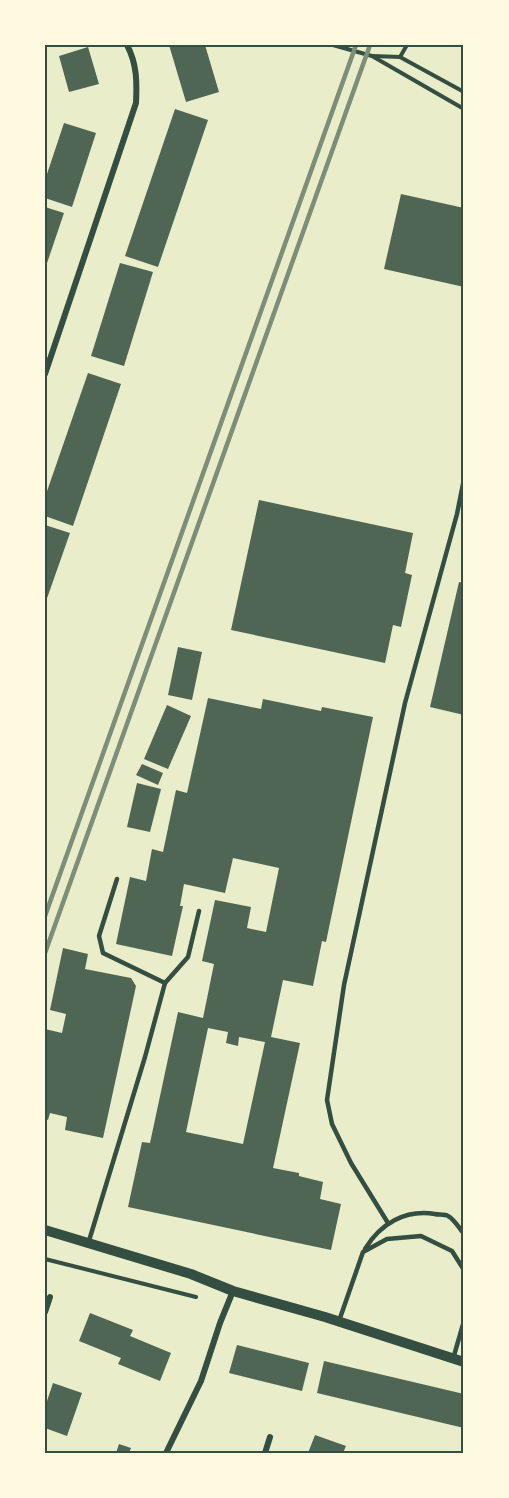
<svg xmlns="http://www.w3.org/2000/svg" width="509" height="1498" viewBox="0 0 509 1498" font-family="'PT Sans Narrow',sans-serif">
  <rect width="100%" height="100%" fill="#e9edc9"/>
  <g fill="#4f6655" fill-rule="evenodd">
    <path d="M169,45H205L219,92L186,102Z"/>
    <path d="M88,47L99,84L69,92L59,56Z"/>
    <path d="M175,109L208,120L158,267L125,256Z"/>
    <path d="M64,123L96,133L72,207L45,198V180Z"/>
    <path d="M401,194L464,208V287L384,269Z"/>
    <path d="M45,207L64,213L45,269Z"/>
    <path d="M120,263L153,272L124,366L91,356Z"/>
    <path d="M88,373L121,384L73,526L45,516V497Z"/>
    <path d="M259,500L413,533L405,573L412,575L401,627L393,625L385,663L231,630Z"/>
    <path d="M45,525L70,533L45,604Z"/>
    <path d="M459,582L464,583V715L430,707Z"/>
    <path d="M178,647L202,652L192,700L168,695Z"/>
    <path d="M208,698L261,709L263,699L321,711L322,707L373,717L326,942L322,941L313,986L283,980L271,1037L300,1043L273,1168L299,1173V1176L323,1182L320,1199L341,1204L331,1250L128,1207L142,1142L150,1143L178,1012L203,1018L214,964L202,961L215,900L251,907L247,928L266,932L279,868L233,858L225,893L184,884L180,906H183L172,956L116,944L130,877L146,881L152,849L163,852L176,790L187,793ZM208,1028L228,1032L226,1043L238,1046L239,1037L265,1042L243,1144L186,1132Z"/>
    <path d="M167,705L191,716L168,769L144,759Z"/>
    <path d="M142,764L163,773L158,785L136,775Z"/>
    <path d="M137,783L161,789L150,832L127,827Z"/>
    <path d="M63,948L88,954L85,969L131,978L136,986L103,1138L65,1130L67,1117L50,1113L48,1120L45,1119V1029L62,1033L66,1014L50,1010Z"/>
    <path d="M90,1313L133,1330L130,1336L171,1353L160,1381L118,1364L121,1358L79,1341Z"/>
    <path d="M237,1345L309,1363L302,1391L229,1373Z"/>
    <path d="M324,1361L464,1394V1428L317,1393Z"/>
    <path d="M53,1383L82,1393L67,1436L45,1428V1407Z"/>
    <path d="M315,1435L346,1446L343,1453H308Z"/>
    <path d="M119,1444L131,1448L129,1453H116Z"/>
  </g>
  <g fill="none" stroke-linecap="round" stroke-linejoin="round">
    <g stroke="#344e41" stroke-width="4">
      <path d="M333,45L372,56L464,109"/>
      <path d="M373,56L400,57L407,45"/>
      <path d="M400,57L464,92"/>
      <path d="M45,1259L196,1297"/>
    </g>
    <g stroke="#344e41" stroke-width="4.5">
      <path d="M117,879L99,936L103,953L165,983"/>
      <path d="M388,1223L351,1163L332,1124L327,1100L344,985L405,703L457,514L464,479"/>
      <path d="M88,1244L145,1057L165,983L188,957L199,911"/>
      <path d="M365,1249C380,1224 405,1209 435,1214C438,1215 445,1214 448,1216C454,1219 460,1229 464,1234"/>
      <path d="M339,1321L363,1252L387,1239L421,1236L452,1251L464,1270"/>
      <path d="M453,1359L464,1321"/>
    </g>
    <g stroke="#344e41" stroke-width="6">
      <path d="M45,374L136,103C137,82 137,64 127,45"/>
      <path d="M45,1312L50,1297"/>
      <path d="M166,1453L201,1381L220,1323L233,1291"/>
      <path d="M265,1453L270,1437"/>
    </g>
    <path stroke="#344e41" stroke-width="10" d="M45,1230L191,1274L233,1291L325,1317L464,1362"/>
    <g stroke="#7c8e77" stroke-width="4.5">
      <path d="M45,916L356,45"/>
      <path d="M45,953L370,45"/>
    </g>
  </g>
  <rect width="509" height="1498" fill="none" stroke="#fefae0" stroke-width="93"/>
  <rect x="46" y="46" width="416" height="1406" fill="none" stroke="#344e41" stroke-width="2"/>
</svg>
